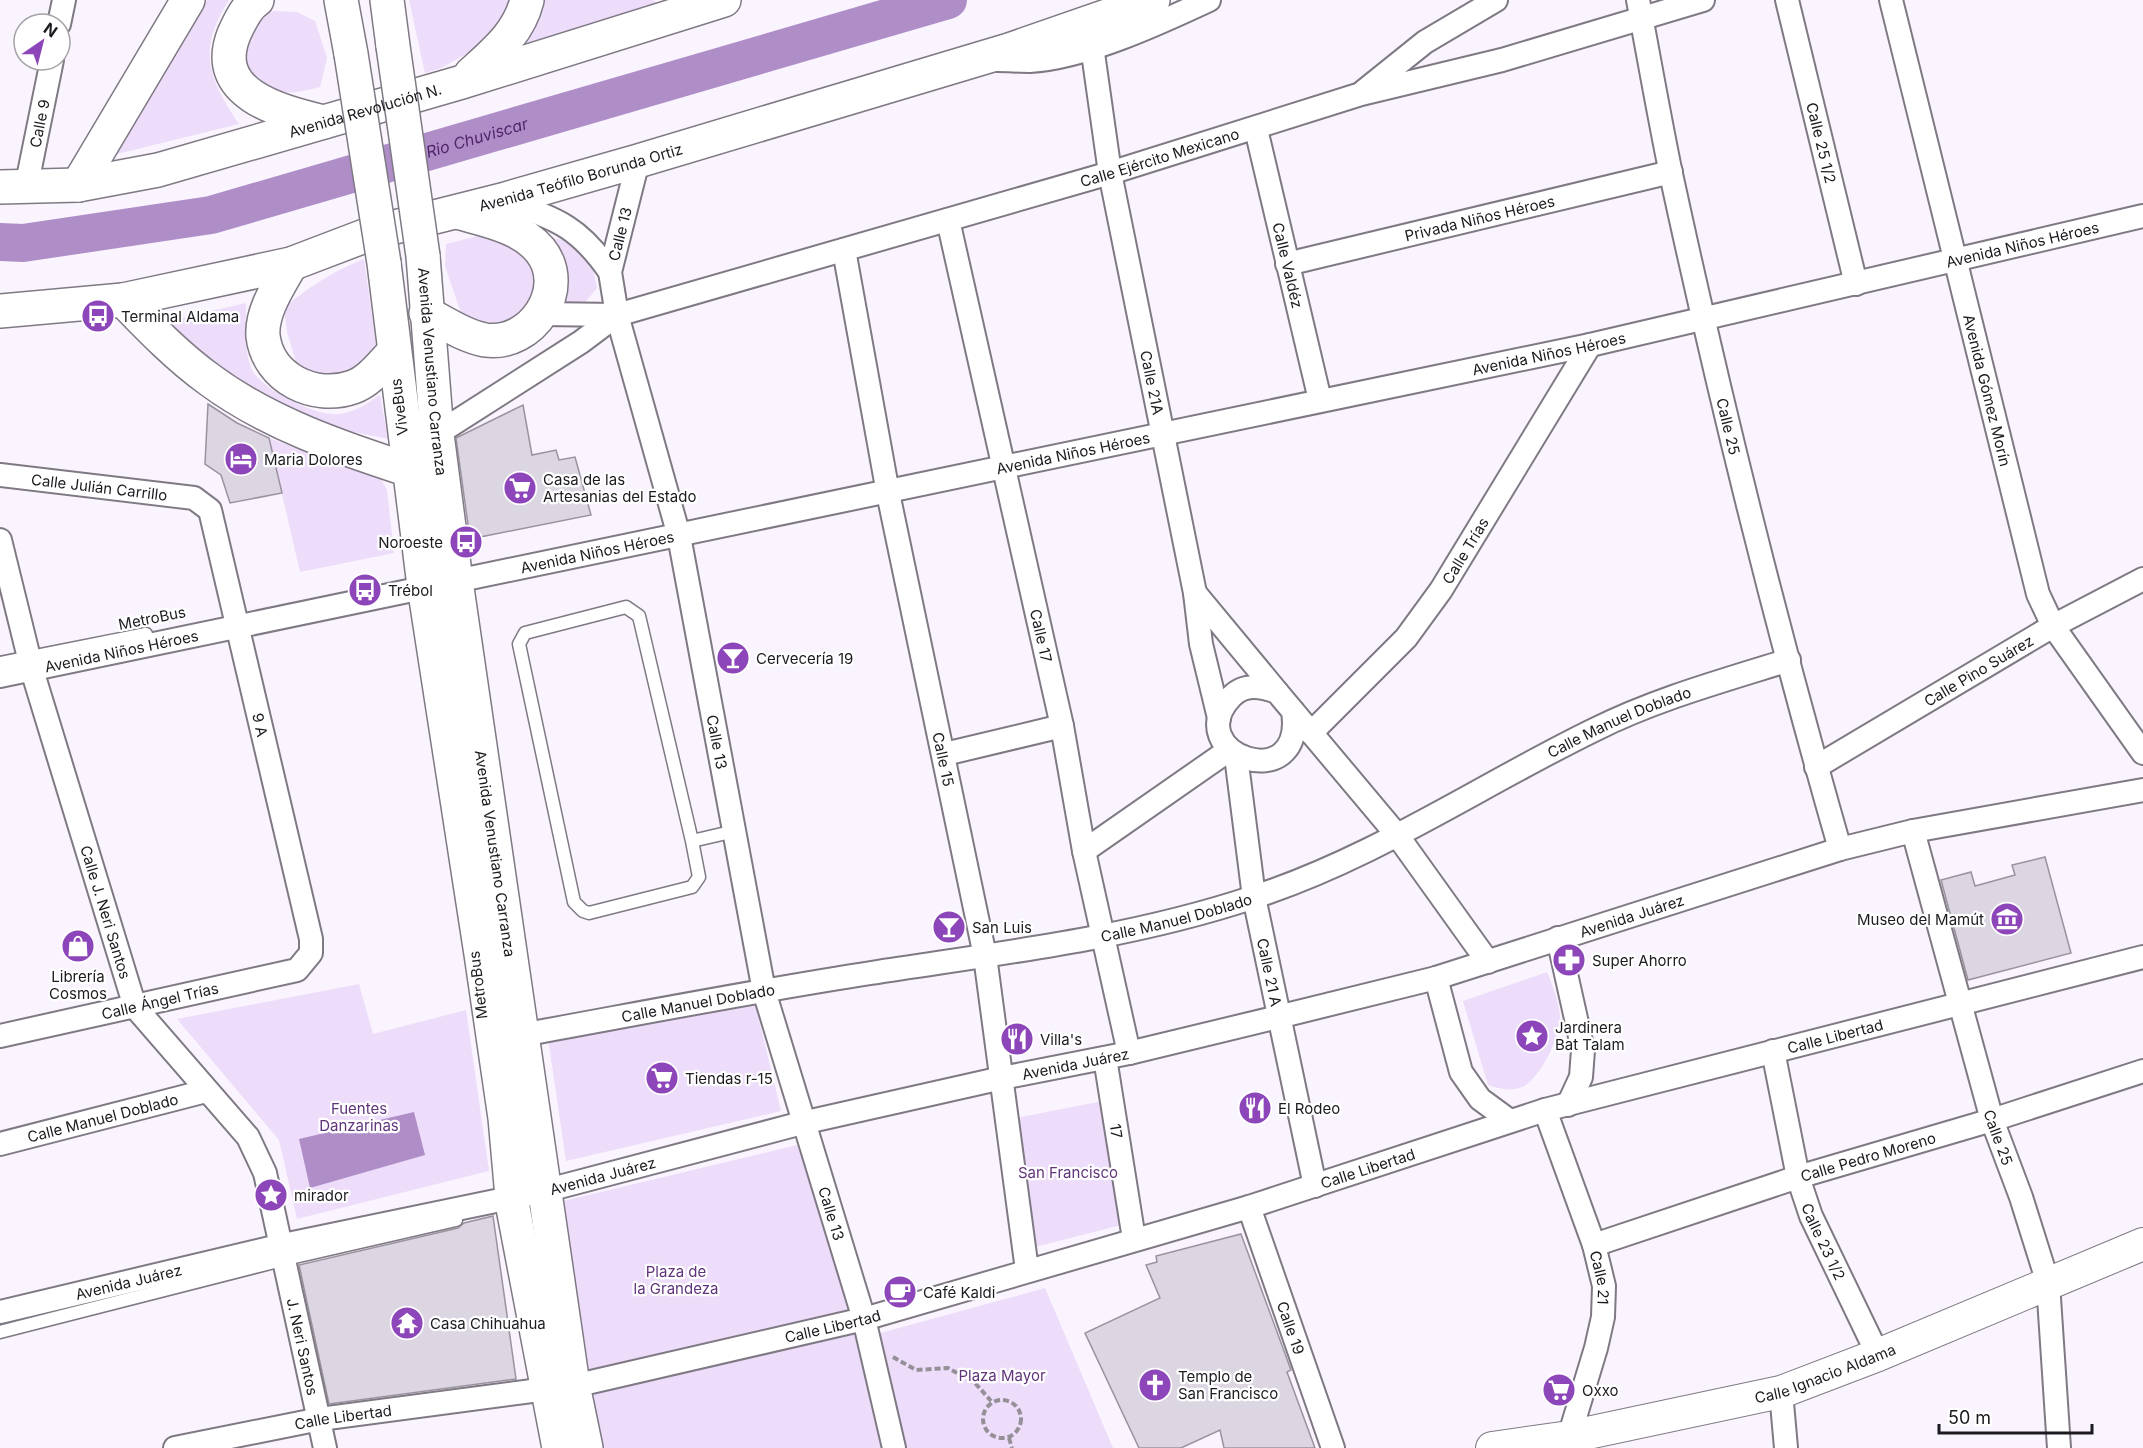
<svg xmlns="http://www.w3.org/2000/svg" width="2143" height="1448" viewBox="0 0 2143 1448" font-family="Inter,sans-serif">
  <rect width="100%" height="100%" fill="#faf4fe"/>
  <g fill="#eddcfa">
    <path d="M207,0H229C197,51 208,77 239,124L113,155Z"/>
    <path d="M409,0H517L493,39L441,68L425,73Z"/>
    <path d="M544,0H652L661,4L522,52Z"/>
    <path d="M273,11L297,12L315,21L327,58L320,87C282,97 273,94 242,73L253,21Z"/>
    <path d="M500,234L525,247L541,293L512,324L481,321L461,313L445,266L446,244L478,236Z"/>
    <path d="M547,237C584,243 590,251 597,288L583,305L563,307Z"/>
    <path d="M364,259L377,351L347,377L320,376L296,362L287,332L284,308C308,287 334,271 364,259Z"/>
    <path d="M246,303C246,324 244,349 251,368C260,389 316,417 339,414C355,412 367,404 380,395L388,439L306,422L240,390L164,322Z"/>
    <path d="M269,438L381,479L387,490L394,553L300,572Z"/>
    <path d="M1547,972C1553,986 1559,1002 1560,1017C1561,1035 1541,1077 1524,1086C1513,1092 1499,1089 1488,1085L1463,1001Z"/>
    <path d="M359,984L373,1034L466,1010L489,1171L297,1219L279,1140L177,1019Z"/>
    <path d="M755,1003L781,1111L566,1161L548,1038Z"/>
    <path d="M1103,1101L1121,1225L1035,1247L1016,1118Z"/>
    <path d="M797,1145L862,1338L1045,1288L1113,1448H599L591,1382L555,1203Z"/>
  </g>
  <path fill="#af8ec8" d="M414,1112L425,1155L310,1188L299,1139Z"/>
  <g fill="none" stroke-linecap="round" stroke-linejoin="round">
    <path stroke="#af8ec8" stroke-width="38" id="s1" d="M0,242L23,243L211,215L948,0"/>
  </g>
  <g fill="#dcd5e2" stroke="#9a939f" stroke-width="1.5">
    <path d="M208,404L237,423L269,438L282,493L230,503L221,475L205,464Z"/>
    <path d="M523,405L532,455L556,450L559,460L575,457L591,515L470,539L456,438Z"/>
    <path d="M2045,857L2071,953L1968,980L1941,880L1971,872L1975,886L2015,875L2012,865Z"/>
    <path d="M493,1216L516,1379L329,1404L299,1265L458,1228L464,1223Z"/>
    <path d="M1241,1234L1291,1370L1287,1372L1315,1448H1224L1220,1430L1181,1448H1139L1085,1333L1160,1298L1146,1265L1157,1262L1156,1256Z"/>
  </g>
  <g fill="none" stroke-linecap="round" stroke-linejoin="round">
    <defs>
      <g id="lane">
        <path d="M0,663L146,634"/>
        <path d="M692,841L699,877L692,887L589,913L583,911L574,902L519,644L525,633L626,607L639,616L692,841L735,831"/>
        <path d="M0,1332L286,1259L456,1220"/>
      </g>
      <g id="street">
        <path id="s2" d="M1638,0C1649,58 1659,116 1671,174C1720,400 1776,626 1840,849"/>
        <path id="s3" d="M1787,0L1856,284"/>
        <path id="s4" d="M1891,0L2038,594L2053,626L2143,753"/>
        <path d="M59,24L64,0"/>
        <path id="s5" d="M1092,46L1110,173L1195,593L1201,644L1219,718"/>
        <path d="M998,60C1008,60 1019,61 1030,61C1084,58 1160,23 1209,0"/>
        <path d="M1364,91L1425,42L1496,0"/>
        <path id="s6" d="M1256,129L1320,400"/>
        <path id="s7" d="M638,161L610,272L617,315L679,536L764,991L864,1319L894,1448"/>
        <path id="s8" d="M26,188L52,60"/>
        <path d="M502,200C555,219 577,224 610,272"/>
        <path id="s9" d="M948,220L1062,726L1084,851L1129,1053"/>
        <path id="s10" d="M844,250L888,493L985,956L1027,1270"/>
        <path id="s11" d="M1287,264L1671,172"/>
        <path id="s12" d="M542,314L617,315L1110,173L1361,94L1502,60L1703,0"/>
        <path d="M437,434L581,342L617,315"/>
        <path id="s13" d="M0,475L194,498L210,510L311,939V953L297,970L0,1036"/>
        <path id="s14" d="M0,540L32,670L135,1007L248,1137L265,1173L325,1448"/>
        <path d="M1195,593L1277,692"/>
        <path id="s15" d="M0,676L1590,345L2143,216"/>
        <path d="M1293,711C1306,799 1178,754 1231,697C1244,683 1261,686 1277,692L1397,835L1488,962"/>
        <path id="s16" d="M1311,733L1406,638L1441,590L1590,345"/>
        <path d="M945,754L1062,726"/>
        <path id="s17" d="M1236,756L1254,897L1315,1186"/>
        <path id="s18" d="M1816,767L2053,626L2143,579"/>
        <path id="s19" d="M1913,831L1992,1120L2021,1197L2048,1283L2059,1448"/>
        <path d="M1084,851L1229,750"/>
        <path d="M1558,938L1583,1050L1581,1077L1568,1105"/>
        <path d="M1436,978L1461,1072L1480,1099L1510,1121"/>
        <path id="s20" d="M521,1035C637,1014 754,991 871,973C999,953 1127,939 1251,898C1373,859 1479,786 1594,730C1656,699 1722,681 1789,660"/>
        <path id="s21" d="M1773,1051L1798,1177L1811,1216L1878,1355"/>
        <path id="s22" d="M1105,1058L1134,1239"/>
        <path id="s23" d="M1545,1110L1594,1245L1604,1286L1603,1317L1596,1348L1566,1447"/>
        <path id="s24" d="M0,1144L206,1091"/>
        <path id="s25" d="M1249,1207L1333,1448"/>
        <path id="s26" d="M1594,1245L1798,1177L1992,1120L2143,1071"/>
        <path id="s27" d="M0,1312L283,1245L544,1191L802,1123L1002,1078L1129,1053L1278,1017L1436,978L1840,849L1913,831L2143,790"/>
        <path id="s28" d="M591,1382L864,1319L1249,1207L1545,1110L2143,957"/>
        <path d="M1781,1392L1786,1448"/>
        <path id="s29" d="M175,1448L320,1419L547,1389"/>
      </g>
      <g id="secondary">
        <path id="s30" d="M1492,1448L1569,1437L1781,1392L1878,1355L2143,1244"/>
      </g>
      <g id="primary">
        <path d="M257,0C247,6 239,23 234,34C210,94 279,111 323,122"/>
        <path d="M341,0L351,54"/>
        <path d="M387,0L393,46"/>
        <path d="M471,74C495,52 519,33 527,0"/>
        <path d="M78,185L188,0"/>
        <path id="s31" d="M0,187L78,185L158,170L462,82L724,0"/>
        <path id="s32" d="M423,256L437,434L456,581L573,1385L586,1448"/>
        <path d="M384,263L424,586L481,954L505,1118L513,1208L559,1448"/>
        <path d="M291,264C280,284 261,311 263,336C268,378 314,401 353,387C370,381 382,364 394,352"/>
        <path d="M123,300C150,328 178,357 210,380C268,423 341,448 409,470"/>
        <path id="s33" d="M0,311L123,300L291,264L375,232L502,200L638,161L1009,50L1153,0"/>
        <path d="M426,313C445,323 464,336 485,340C532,347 571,288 540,250C520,226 485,220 457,212"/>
      </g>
    </defs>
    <use href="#lane" stroke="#7f7984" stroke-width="15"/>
    <use href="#street" stroke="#7f7984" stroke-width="26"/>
    <use href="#secondary" stroke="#7f7984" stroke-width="34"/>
    <use href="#primary" stroke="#7f7984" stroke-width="36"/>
    <g stroke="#959098" stroke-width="4" stroke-dasharray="6 3" stroke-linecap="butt">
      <path d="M893,1357L916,1370L948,1368L975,1383L991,1401"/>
      <circle cx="1002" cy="1419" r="19"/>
      <path d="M1009,1438L1012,1448"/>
    </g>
    <use href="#lane" stroke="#fff" stroke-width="12"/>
    <use href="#street" stroke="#fff" stroke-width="22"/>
    <use href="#secondary" stroke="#fff" stroke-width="32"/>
    <use href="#primary" stroke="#fff" stroke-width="33"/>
    <defs>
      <g id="primary-bridge">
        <path d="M393,46L423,256"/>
        <path d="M351,54L384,263"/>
      </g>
    </defs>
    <use href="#primary-bridge" stroke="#7f7984" stroke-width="36" stroke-linecap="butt"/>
    <use href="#primary-bridge" stroke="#fff" stroke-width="33"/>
  </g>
  <defs>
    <symbol id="bus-disc" viewBox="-11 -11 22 22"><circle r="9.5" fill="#8d46b9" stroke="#fff"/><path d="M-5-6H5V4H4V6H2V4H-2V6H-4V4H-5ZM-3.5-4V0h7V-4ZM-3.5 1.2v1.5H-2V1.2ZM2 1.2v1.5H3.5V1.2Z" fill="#fff"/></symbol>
    <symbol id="hotel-disc" viewBox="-11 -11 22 22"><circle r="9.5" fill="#8d46b9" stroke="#fff"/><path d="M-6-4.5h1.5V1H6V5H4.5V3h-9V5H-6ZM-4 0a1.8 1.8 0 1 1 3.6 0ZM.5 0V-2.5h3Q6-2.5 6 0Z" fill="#fff"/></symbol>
    <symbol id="supermarket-disc" viewBox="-11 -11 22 22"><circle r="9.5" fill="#8d46b9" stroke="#fff"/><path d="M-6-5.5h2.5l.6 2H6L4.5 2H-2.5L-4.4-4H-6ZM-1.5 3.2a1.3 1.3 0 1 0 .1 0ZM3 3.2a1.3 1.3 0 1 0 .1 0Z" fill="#fff"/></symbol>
    <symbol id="bar-disc" viewBox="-11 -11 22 22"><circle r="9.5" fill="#8d46b9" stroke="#fff"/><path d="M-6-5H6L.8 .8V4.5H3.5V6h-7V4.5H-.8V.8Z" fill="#fff"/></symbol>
    <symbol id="museum-disc" viewBox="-11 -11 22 22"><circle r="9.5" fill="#8d46b9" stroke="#fff"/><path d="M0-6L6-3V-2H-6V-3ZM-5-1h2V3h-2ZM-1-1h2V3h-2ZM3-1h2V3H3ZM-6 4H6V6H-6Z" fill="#fff"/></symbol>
    <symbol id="shop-disc" viewBox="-11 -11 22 22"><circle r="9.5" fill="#8d46b9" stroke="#fff"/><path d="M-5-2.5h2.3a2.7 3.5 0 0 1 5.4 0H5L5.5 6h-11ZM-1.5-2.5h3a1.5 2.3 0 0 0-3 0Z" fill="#fff"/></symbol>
    <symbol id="pharmacy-disc" viewBox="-11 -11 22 22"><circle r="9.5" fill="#8d46b9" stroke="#fff"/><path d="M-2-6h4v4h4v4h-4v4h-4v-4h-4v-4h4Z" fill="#fff"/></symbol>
    <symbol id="sight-disc" viewBox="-11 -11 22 22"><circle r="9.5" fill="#8d46b9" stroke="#fff"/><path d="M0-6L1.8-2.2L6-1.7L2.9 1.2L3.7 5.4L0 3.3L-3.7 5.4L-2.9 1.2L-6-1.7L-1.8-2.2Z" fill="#fff"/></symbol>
    <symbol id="restaurant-disc" viewBox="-11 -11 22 22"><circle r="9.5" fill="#8d46b9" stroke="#fff"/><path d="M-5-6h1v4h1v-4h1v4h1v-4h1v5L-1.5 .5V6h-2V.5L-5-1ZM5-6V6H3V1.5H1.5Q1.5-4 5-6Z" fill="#fff"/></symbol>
    <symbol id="cafe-disc" viewBox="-11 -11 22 22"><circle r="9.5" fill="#8d46b9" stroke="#fff"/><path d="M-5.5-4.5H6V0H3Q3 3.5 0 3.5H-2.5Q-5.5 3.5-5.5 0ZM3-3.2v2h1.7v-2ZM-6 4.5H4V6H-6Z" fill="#fff"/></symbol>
    <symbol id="temple-disc" viewBox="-11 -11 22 22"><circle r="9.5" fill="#8d46b9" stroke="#fff"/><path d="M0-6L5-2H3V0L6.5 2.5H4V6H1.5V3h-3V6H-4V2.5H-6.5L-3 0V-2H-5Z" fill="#fff"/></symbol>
    <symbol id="church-disc" viewBox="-11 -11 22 22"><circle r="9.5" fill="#8d46b9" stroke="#fff"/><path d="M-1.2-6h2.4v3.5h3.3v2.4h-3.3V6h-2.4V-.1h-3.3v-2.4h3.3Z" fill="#fff"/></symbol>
  </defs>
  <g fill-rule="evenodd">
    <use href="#bus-disc" x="79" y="297" width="38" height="38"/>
    <use href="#hotel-disc" x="222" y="440" width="38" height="38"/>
    <use href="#supermarket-disc" x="501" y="469" width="38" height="38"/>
    <use href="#bus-disc" x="447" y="523" width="38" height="38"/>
    <use href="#bus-disc" x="346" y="571" width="38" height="38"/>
    <use href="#bar-disc" x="714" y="639" width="38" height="38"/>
    <use href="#museum-disc" x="1988" y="900" width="38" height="38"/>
    <use href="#bar-disc" x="930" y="908" width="38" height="38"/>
    <use href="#shop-disc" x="59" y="927" width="38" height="38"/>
    <use href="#pharmacy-disc" x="1550" y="941" width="38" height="38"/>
    <use href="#sight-disc" x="1513" y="1017" width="38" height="38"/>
    <use href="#restaurant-disc" x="998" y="1020" width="38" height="38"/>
    <use href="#supermarket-disc" x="643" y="1059" width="38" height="38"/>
    <use href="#restaurant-disc" x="1236" y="1089" width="38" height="38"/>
    <use href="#sight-disc" x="252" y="1176" width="38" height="38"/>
    <use href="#cafe-disc" x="881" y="1273" width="38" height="38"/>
    <use href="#temple-disc" x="388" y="1304" width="38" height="38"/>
    <use href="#church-disc" x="1136" y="1366" width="38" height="38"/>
    <use href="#supermarket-disc" x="1540" y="1371" width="38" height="38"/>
  </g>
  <g text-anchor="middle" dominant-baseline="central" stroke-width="4.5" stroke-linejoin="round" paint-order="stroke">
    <g font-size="15" fill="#1d1a1f" stroke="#fff">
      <text stroke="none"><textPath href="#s31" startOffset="375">Avenida Revolución N.</textPath></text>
      <text stroke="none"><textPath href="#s8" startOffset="66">Calle 9</textPath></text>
      <text stroke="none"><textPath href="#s3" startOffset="147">Calle 25 1/2</textPath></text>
      <text stroke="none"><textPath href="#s12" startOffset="640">Calle Ejército Mexicano</textPath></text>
      <text stroke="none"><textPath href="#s33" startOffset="598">Avenida Teófilo Borunda Ortiz</textPath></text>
      <text stroke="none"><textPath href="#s11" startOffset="198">Privada Niños Héroes</textPath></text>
      <text transform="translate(620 234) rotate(-76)">Calle 13</text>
      <text stroke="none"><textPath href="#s15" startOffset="2068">Avenida Niños Héroes</textPath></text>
      <text stroke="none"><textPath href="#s6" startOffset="140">Calle Valdéz</textPath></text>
      <text stroke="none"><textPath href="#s15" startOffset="1582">Avenida Niños Héroes</textPath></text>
      <text stroke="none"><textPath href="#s32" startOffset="116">Avenida Venustiano Carranza</textPath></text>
      <text stroke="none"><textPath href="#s5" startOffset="342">Calle 21A</textPath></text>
      <text stroke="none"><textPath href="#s4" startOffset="402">Avenida Gómez Morín</textPath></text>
      <text transform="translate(399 407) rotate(-97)">ViveBus</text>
      <text stroke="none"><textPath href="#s2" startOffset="436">Calle 25</textPath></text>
      <text stroke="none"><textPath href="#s15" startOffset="1096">Avenida Niños Héroes</textPath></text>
      <text stroke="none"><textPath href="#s13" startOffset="100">Calle Julián Carrillo</textPath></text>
      <text stroke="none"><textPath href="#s16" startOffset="240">Calle Trías</textPath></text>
      <text stroke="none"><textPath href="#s15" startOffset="610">Avenida Niños Héroes</textPath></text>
      <text transform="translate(152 618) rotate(-11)">MetroBus</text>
      <text stroke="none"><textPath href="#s9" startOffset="426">Calle 17</textPath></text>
      <text stroke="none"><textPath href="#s15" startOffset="124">Avenida Niños Héroes</textPath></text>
      <text stroke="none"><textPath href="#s18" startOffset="189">Calle Pino Suárez</textPath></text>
      <text stroke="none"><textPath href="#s20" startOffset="1152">Calle Manuel Doblado</textPath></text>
      <text stroke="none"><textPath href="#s13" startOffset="436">9 A</textPath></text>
      <text stroke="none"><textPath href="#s7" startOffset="597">Calle 13</textPath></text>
      <text stroke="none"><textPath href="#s10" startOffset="519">Calle 15</textPath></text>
      <text stroke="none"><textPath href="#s32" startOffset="602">Avenida Venustiano Carranza</textPath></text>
      <text stroke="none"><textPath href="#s14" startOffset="387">Calle J. Neri Santos</textPath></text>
      <text stroke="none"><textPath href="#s27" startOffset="1680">Avenida Juárez</textPath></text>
      <text stroke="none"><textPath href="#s20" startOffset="666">Calle Manuel Doblado</textPath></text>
      <text stroke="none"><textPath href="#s17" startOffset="219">Calle 21 A</textPath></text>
      <text transform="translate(478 985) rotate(-97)">MetroBus</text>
      <text transform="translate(160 1001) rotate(-13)">Calle Ángel Trías</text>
      <text stroke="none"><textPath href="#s20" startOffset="180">Calle Manuel Doblado</textPath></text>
      <text stroke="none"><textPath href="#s28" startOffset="1292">Calle Libertad</textPath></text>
      <text stroke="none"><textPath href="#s27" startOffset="1104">Avenida Juárez</textPath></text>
      <text stroke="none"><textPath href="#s24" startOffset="106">Calle Manuel Doblado</textPath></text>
      <text stroke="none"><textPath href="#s22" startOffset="74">17</textPath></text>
      <text stroke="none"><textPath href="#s19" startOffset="318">Calle 25</textPath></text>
      <text stroke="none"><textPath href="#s26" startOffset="288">Calle Pedro Moreno</textPath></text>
      <text stroke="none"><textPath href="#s28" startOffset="806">Calle Libertad</textPath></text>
      <text stroke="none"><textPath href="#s27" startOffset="618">Avenida Juárez</textPath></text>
      <text stroke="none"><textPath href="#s7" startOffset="1083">Calle 13</textPath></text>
      <text stroke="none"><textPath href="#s21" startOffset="198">Calle 23 1/2</textPath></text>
      <text stroke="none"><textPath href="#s23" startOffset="177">Calle 21</textPath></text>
      <text stroke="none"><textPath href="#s27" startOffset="132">Avenida Juárez</textPath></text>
      <text stroke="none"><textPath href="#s28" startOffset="248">Calle Libertad</textPath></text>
      <text stroke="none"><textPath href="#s25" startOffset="128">Calle 19</textPath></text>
      <text stroke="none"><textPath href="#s14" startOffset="876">J. Neri Santos</textPath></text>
      <text stroke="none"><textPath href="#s30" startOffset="342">Calle Ignacio Aldama</textPath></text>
      <text stroke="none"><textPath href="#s29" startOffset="171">Calle Libertad</textPath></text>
    </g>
    <g font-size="15" fill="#1d1a1f" stroke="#fff" text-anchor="start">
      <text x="121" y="316">Terminal Aldama</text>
      <text x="264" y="459">Maria Dolores</text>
      <text x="543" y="479">Casa de las<tspan x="543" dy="17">Artesanias del Estado</tspan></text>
      <text x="443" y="542" text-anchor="end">Noroeste</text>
      <text x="388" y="590">Trébol</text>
      <text x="756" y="658">Cervecería 19</text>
      <text x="1984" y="919" text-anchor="end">Museo del Mamút</text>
      <text x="972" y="927">San Luis</text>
      <text x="1592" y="960">Super Ahorro</text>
      <text x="78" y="976" text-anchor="middle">Librería<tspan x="78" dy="17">Cosmos</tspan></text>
      <text x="1555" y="1027">Jardinera<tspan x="1555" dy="17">Bat Talam</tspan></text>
      <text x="1040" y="1039">Villa's</text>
      <text x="685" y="1078">Tiendas r-15</text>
      <text x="1278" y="1108">El Rodeo</text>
      <text x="294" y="1195">mirador</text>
      <text x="923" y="1292">Café Kaldi</text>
      <text x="430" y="1323">Casa Chihuahua</text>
      <text x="1178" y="1376">Templo de<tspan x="1178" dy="17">San Francisco</tspan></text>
      <text x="1582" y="1390">Oxxo</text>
    </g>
    <g font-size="15" fill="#60347b" stroke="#fff">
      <text x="359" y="1108">Fuentes<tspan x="359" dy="17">Danzarinas</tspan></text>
      <text x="1068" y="1172">San Francisco</text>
      <text x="676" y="1271">Plaza de<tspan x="676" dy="17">la Grandeza</tspan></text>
      <text x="1002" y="1375">Plaza Mayor</text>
    </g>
    <g font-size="16" font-style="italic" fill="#50256b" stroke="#fff">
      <text stroke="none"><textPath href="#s1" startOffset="490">Rio Chuviscar</textPath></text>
    </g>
  </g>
  <g transform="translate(42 42) rotate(35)"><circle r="28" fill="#ffffff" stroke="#a5a3a5" stroke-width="1.5"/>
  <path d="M0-4.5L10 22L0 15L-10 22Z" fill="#8d46b9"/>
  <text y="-9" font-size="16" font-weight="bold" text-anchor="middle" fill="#1d1a1f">N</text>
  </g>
  <path d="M1939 1424v9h153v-9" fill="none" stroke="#1d1a1f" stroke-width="3"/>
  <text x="1948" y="1424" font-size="18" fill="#1d1a1f" stroke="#ffffff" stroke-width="4.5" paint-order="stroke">50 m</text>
</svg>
